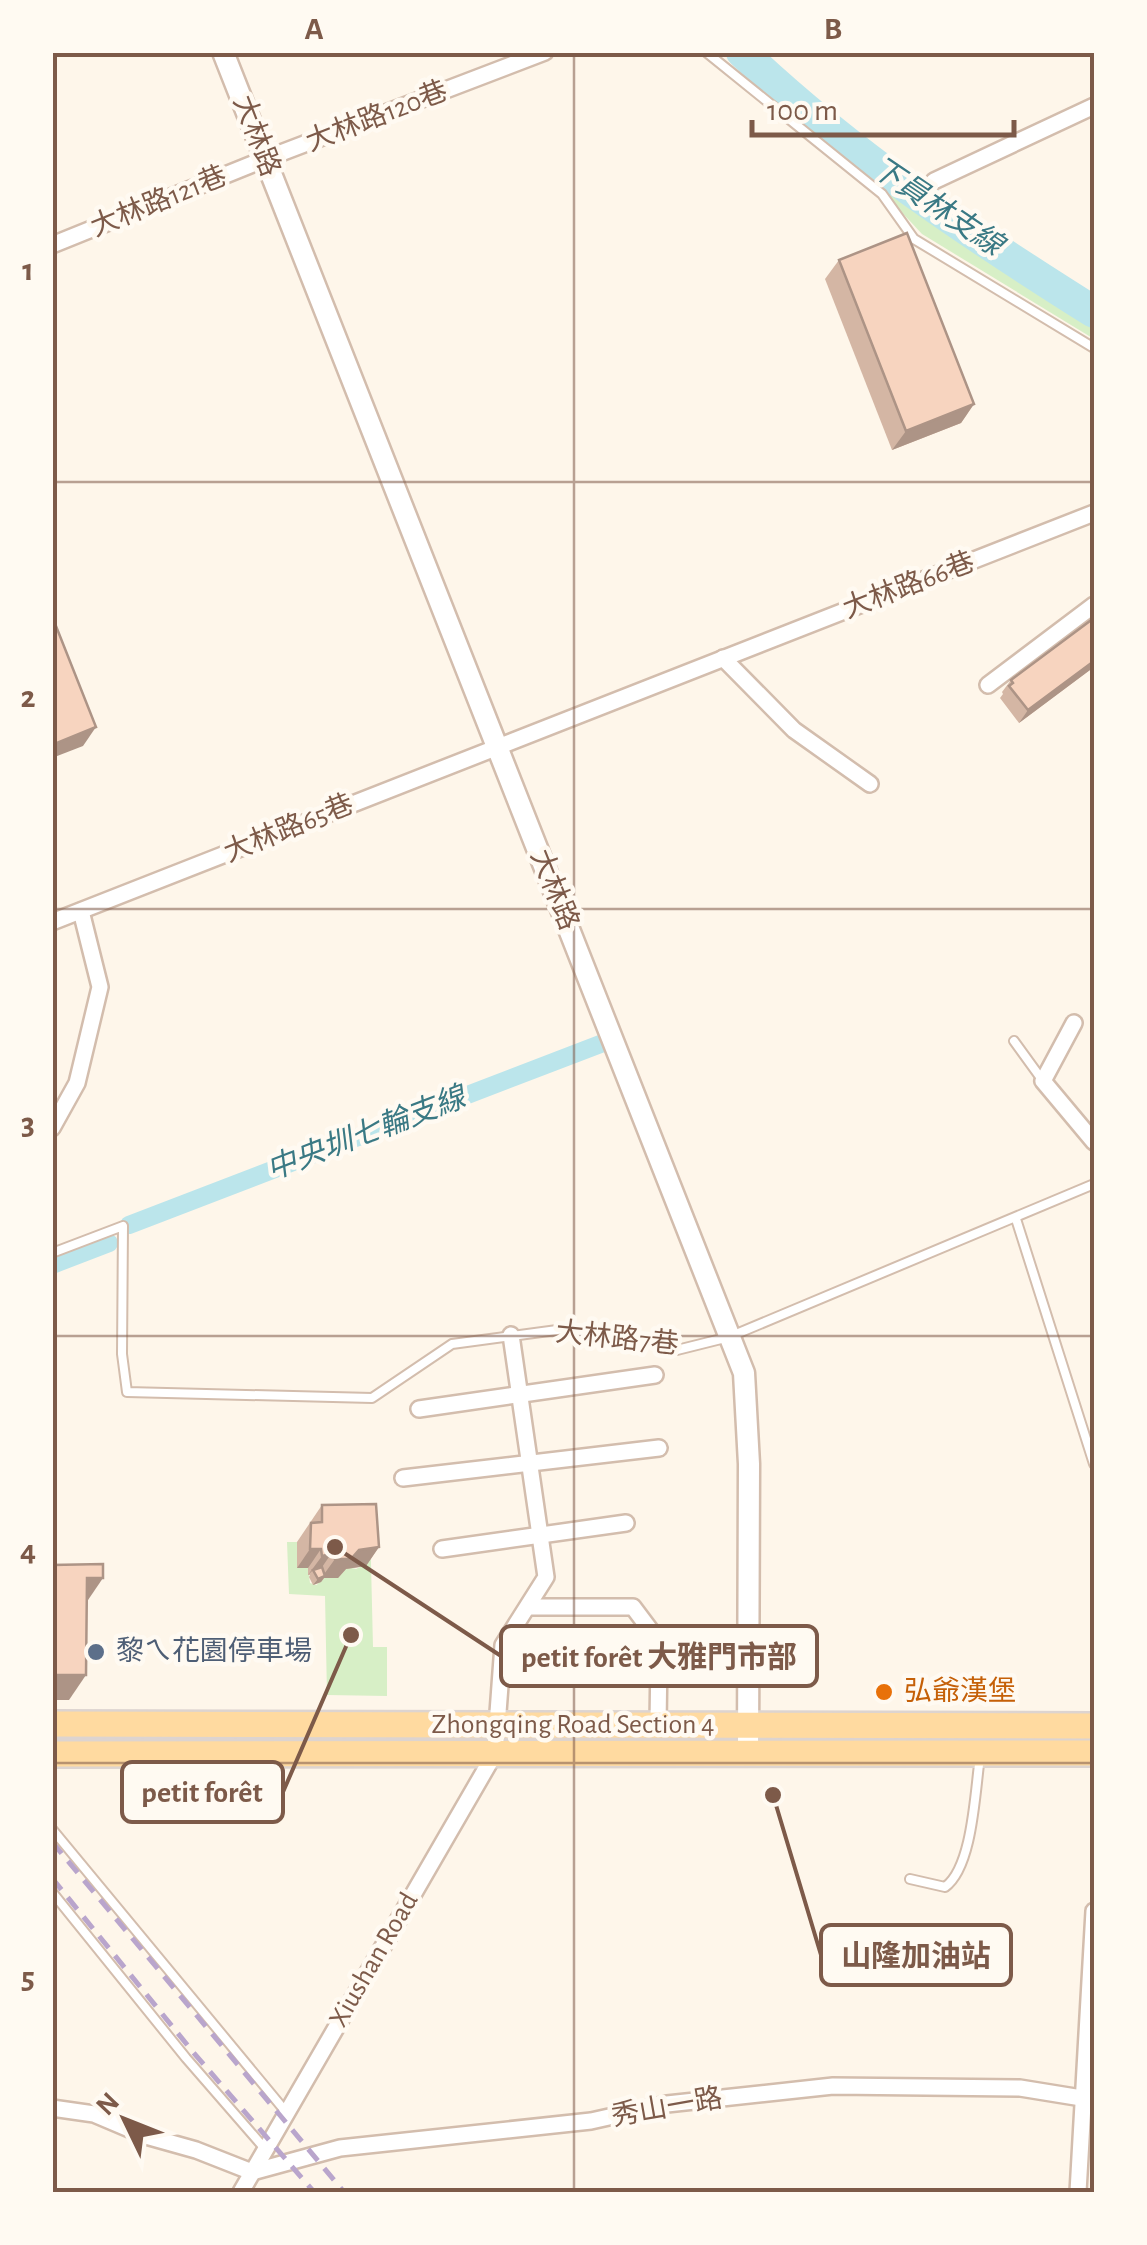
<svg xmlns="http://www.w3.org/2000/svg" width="1147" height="2245" viewBox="0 0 1147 2245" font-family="'Alegreya Sans','Noto Sans TC',sans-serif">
  <rect width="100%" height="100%" fill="#fef6ea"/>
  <g fill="#d7efc6">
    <path d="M882,182L1094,321V339L922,234L880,189Z"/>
    <path d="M370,1522L373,1647H387V1696L327,1695L325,1596L289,1594L287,1542H297V1568H308L310,1583L317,1585L321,1578L348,1567L356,1569L362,1566Z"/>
  </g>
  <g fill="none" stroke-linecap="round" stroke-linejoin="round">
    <g stroke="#bbe5eb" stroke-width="18">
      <path d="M129,1225L603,1043"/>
      <path d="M52,1265L109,1243"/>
    </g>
    <path stroke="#bbe5eb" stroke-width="32" d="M742,52C849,154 970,234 1094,312"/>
    <defs>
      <g id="service">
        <path d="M706,52L882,194L914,239L1094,348"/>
        <path d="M1014,1041L1043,1081"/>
        <path d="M1016,1219L1094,1464"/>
        <path d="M52,1253L123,1226L122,1354L127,1392L372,1398L452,1344L572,1328L595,1341L655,1340L677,1350L729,1337L1094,1184"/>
        <path d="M52,1829L286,2112"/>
        <path d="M910,1879L945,1887C973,1867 975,1790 980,1757"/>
        <path d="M52,1892L186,2058L266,2150"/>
      </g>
      <g id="minor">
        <path d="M934,181L1094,106"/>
        <path d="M52,245L265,159L545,52"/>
        <path d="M723,658L794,730L870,784"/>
        <path d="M988,685L1094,605"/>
        <path d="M52,922L1094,513"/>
        <path d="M1074,1023L1043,1081L1094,1142"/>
        <path d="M52,1128L77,1083L100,987L81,911"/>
        <path d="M419,1409L655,1375"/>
        <path d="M403,1478L659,1448"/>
        <path d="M442,1549L626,1523"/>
        <path d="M528,1607H633L651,1631L659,1656"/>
        <path d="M658,1725L659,1656H715"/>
        <path d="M52,2108L94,2114L146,2136L196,2150L252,2172L340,2148L591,2121L667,2104L833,2086L1020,2088L1094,2100"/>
        <path d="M241,2192L495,1753L503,1645L546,1577L511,1335"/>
        <path d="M1078,2192L1094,1911"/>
      </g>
      <path id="tertiary" d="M223,52L744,1373L749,1464L748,1753"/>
      <g id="primary">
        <path d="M52,1724L1094,1726"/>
        <path d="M52,1754L1094,1753"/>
      </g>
    </defs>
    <use href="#service" stroke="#d3bdad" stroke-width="12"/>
    <use href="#minor" stroke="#d3bdad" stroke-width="20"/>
    <use href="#tertiary" stroke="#d3bdad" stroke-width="25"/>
    <use href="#primary" stroke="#ddd4d0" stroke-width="30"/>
    <use href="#service" stroke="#fff" stroke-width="8"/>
    <use href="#minor" stroke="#fff" stroke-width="15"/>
    <use href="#tertiary" stroke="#fff" stroke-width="20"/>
    <use href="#primary" stroke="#ffdaa0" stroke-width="25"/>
    <g stroke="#b9a5cc" stroke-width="5" stroke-dasharray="15 10" stroke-linecap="butt">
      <path d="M52,1842L344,2192"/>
      <path d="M52,1878L193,2052L314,2192"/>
    </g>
  </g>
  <g fill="#d4b6a4">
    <path d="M839,260L974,404L961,423L892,450L825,279Z"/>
    <path d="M1094,618V667L1019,723L1000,698L1003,694L1002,692L1011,680Z"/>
    <path d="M322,1505L379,1547L366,1566L346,1569L338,1578H324L321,1582L313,1585L309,1577L310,1575H308V1568H297V1542Z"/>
  </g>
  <g fill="#ad9486">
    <path d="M974,404L961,423L892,450L906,431Z"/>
    <path d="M1094,661V667L1019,723L1028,710Z"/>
    <path d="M96,727L83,746L52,758V745Z"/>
    <path d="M379,1547L366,1566L346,1569L338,1578H324L321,1582L313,1585L318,1579L322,1577L335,1559L359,1550Z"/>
    <path d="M310,1549H321L308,1568H297Z"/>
    <path d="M331,1554L318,1573L313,1570L308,1575L322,1556Z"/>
    <path d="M87,1578H103L86,1603Z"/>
    <path d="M52,1675H86L69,1700H52Z"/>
  </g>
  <g fill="#f7d4bf" stroke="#ad9486" stroke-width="2.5">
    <path d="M907,233L974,404L906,431L839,260Z"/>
    <path d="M52,616L96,727L52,745Z"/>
    <path d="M1094,618V661L1028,710L1009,686L1013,683L1011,680Z"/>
    <path d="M376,1504L379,1547L359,1550L351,1559H335L331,1554L322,1556L321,1549H310L311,1523L322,1522V1505Z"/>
    <path d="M103,1564V1578H87L86,1675H52V1565Z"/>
    <path d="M322,1567L325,1576L318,1579L313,1570Z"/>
  </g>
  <path fill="none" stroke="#7d5a49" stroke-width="2.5" stroke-opacity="0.55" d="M574,52V2192M52,482H1094M52,909H1094M52,1336H1094M52,1763H1094"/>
  <circle fill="#5c6f8a" stroke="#fffaf2" stroke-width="4" cx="96" cy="1652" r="10"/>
  <circle fill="#e8710a" stroke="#fffaf2" stroke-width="4" cx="884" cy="1692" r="10"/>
  <g text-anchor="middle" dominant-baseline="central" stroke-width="9" stroke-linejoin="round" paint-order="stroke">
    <g font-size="28" fill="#7d5a49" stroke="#fffaf2">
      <text transform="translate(377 117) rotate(-21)">大林路120巷</text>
      <text transform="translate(256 136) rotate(69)">大林路</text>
      <text transform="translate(159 202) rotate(-22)">大林路121巷</text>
      <text transform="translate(909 586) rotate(-21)">大林路66巷</text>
      <text transform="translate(289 829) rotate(-22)">大林路65巷</text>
      <text transform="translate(554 890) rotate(68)">大林路</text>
      <text transform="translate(617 1339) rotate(6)">大林路7巷</text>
      <text x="573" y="1725">Zhongqing Road Section 4</text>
      <text transform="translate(374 1960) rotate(-60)">Xiushan Road</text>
      <text transform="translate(667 2108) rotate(-10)">秀山一路</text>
    </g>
    <g font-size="28" fill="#4e5e75" stroke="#fffaf2" text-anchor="start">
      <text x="116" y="1652">黎ㄟ花園停車場</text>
    </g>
    <g font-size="28" fill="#c56008" stroke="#fffaf2" text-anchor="start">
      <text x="904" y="1692">弘爺漢堡</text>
    </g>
    <g font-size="30" font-style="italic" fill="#3a7984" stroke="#fffaf2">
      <text transform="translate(937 207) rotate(34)">下員林支線</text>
      <text transform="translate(366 1134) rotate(-21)">中央圳七輪支線</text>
    </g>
  </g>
  <path fill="none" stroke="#7d5a49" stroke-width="4" d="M335 1547L501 1656M351 1635L283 1792M773 1795L821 1955"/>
  <g fill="#7d5a49" stroke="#fffaf2" stroke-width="4">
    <circle cx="335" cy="1547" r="10"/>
    <circle cx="351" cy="1635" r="10"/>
    <circle cx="773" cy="1795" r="10"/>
  </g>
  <g fill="#fffaf2" stroke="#7d5a49" stroke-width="4">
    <rect x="501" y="1626" width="316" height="60" rx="10"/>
    <rect x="122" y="1762" width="161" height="60" rx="10"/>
    <rect x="821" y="1925" width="190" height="60" rx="10"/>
  </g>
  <g font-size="30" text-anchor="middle" font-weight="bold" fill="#7d5a49">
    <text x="659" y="1667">petit forêt 大雅門市部</text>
    <text x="202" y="1802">petit forêt</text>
    <text x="916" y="1966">山隆加油站</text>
  </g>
  <rect width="1147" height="2245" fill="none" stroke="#fffaf2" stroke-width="110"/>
  <g transform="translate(125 2120) rotate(313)" stroke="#fffaf2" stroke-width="8" paint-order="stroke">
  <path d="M0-8L18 38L0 25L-18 38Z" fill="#7d5a49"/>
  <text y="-15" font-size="28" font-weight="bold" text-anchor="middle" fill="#7d5a49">N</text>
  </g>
  <path d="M752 120v15h262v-15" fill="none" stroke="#7d5a49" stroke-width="5"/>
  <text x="767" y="120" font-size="30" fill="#7d5a49" stroke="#fffaf2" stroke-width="8" paint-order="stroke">100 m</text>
  <rect x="55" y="55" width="1037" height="2135" fill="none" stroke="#7d5a49" stroke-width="4"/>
  <g font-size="32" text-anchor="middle" font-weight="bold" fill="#7d5a49">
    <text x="314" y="39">A</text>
    <text x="833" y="39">B</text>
    <text x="28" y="280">1</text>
    <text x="28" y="707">2</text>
    <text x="28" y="1134">3</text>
    <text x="28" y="1561">4</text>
    <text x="28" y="1988">5</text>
  </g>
</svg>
